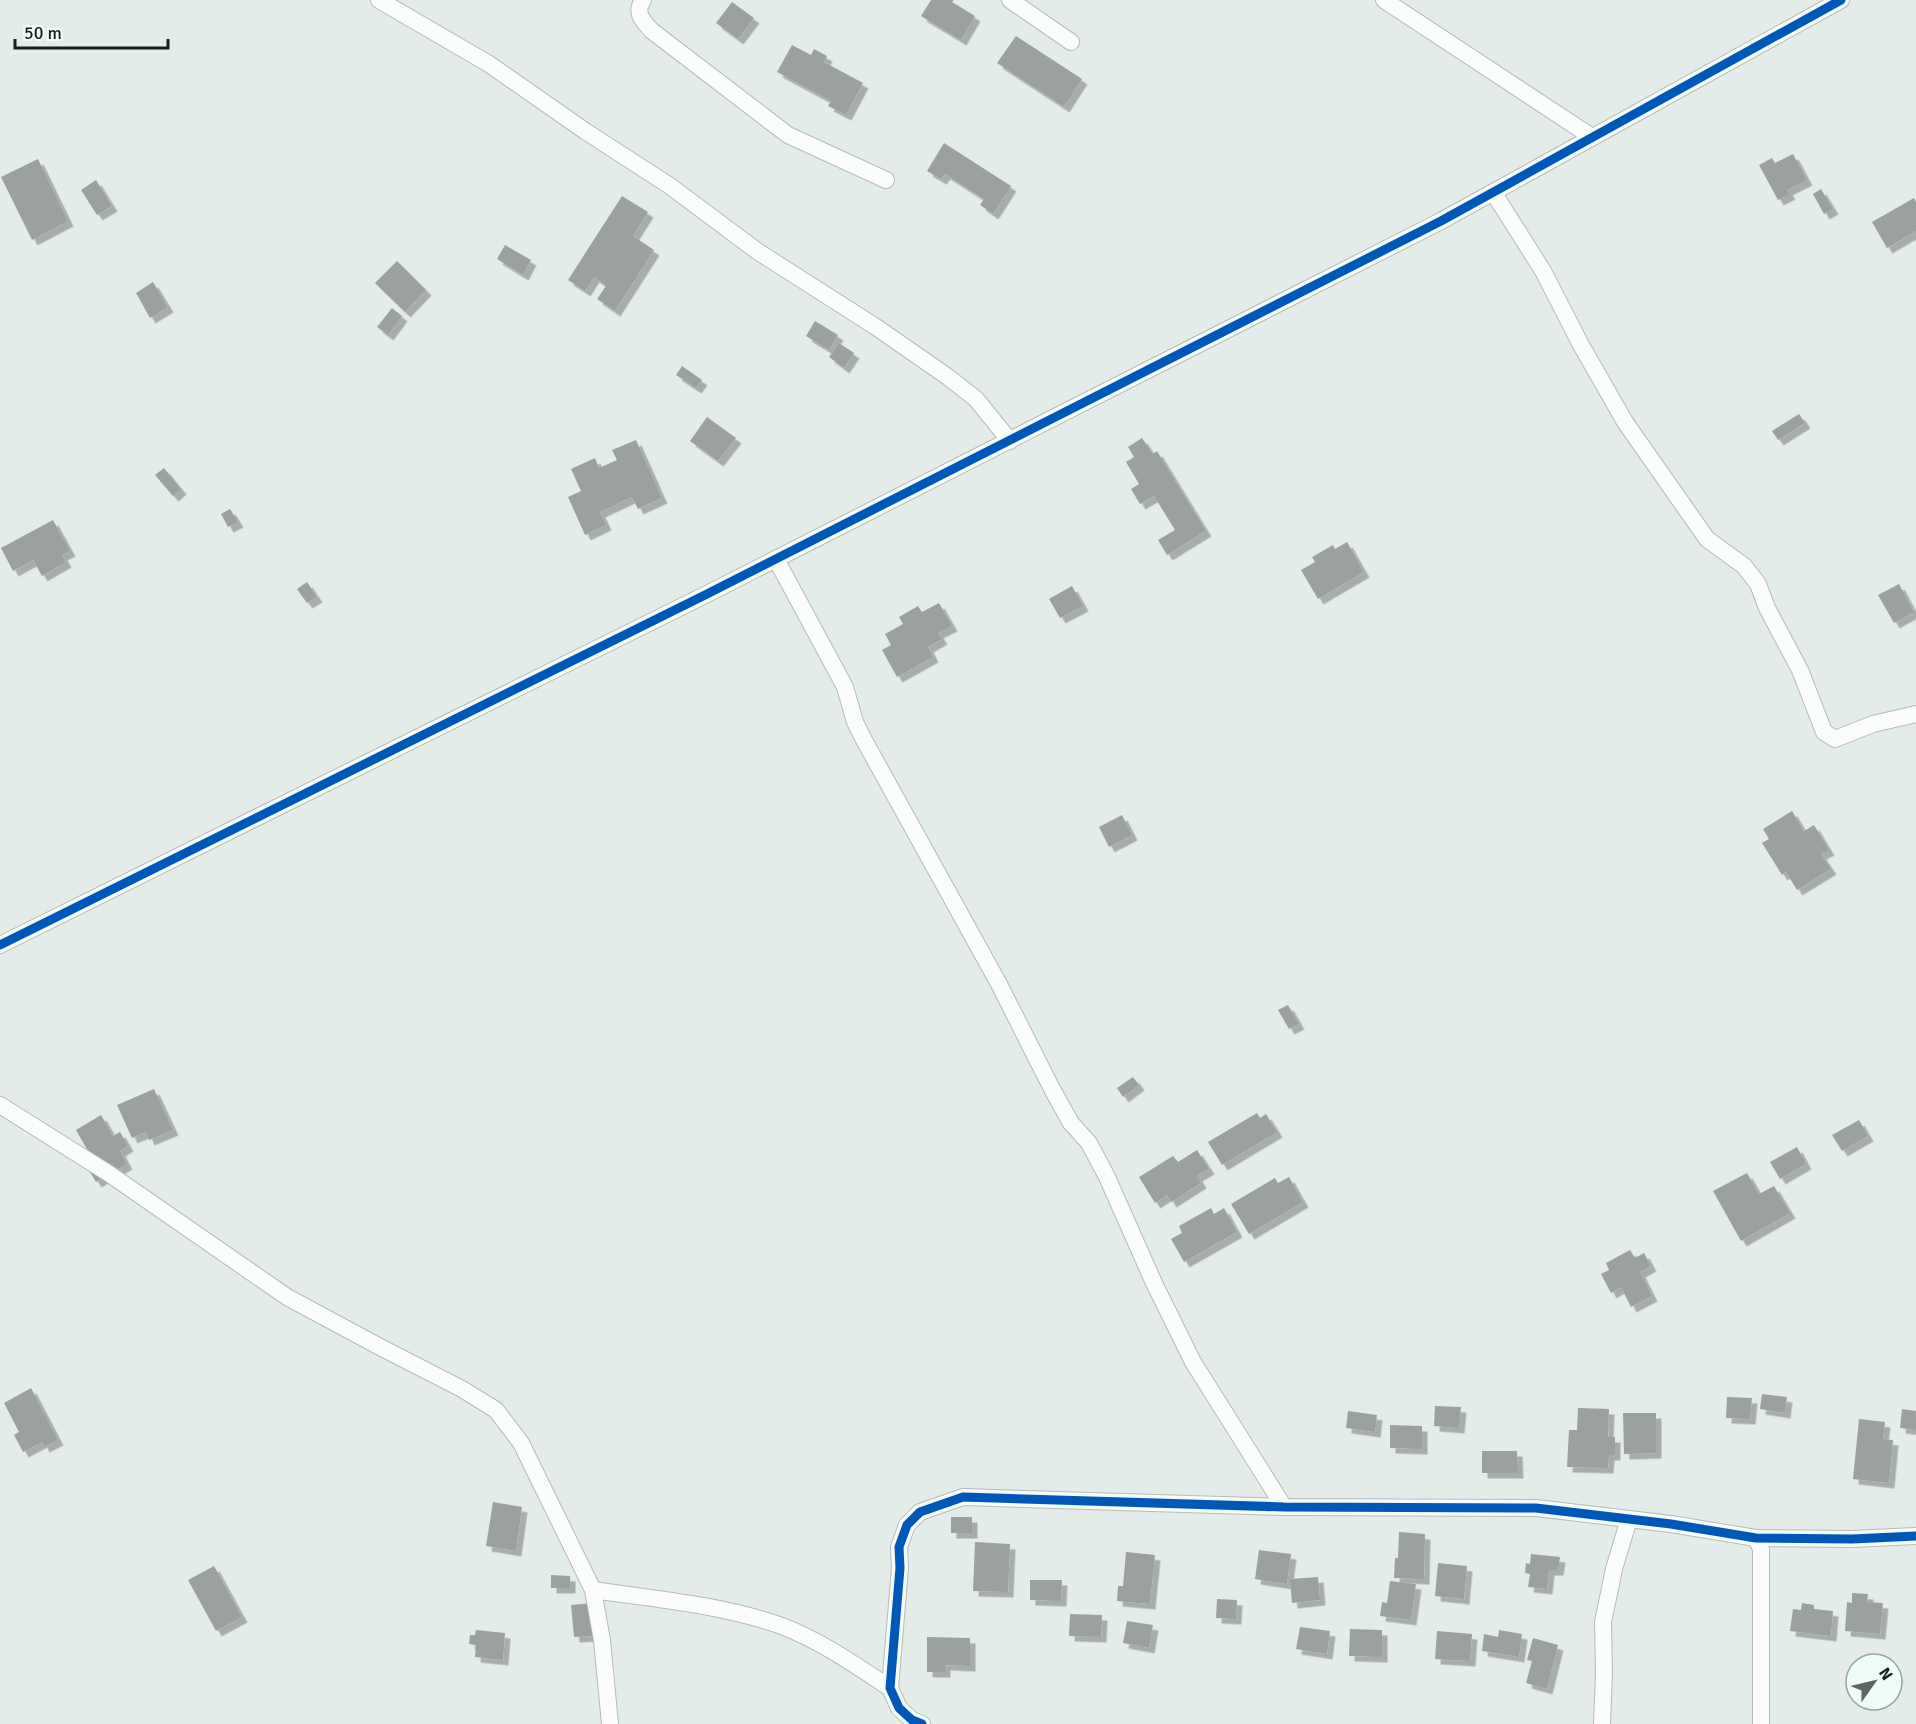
<svg xmlns="http://www.w3.org/2000/svg" width="1916" height="1724" viewBox="0 0 1916 1724" font-family="Signika,sans-serif">
  <defs>
    <filter id="shadow"><feDropShadow dx="5.5" dy="5.5" stdDeviation="0" flood-color="#0004"/></filter>
  </defs>
  <rect width="100%" height="100%" fill="#e4ece9"/>
  <g fill="#9ba19e" filter="url(#shadow)">
    <path d="M931,0H954L952,2L975,16L961,40L921,16Z"/>
    <path d="M732,2L754,18L738,39L716,23Z"/>
    <path d="M1016,36L1082,79L1064,107L997,63Z"/>
    <path d="M792,45L811,55L814,49L827,56L824,62L863,83L846,115L828,106L831,101L777,72Z"/>
    <path d="M944,143L1011,186L993,214L980,205L984,199L945,174L941,179L927,171Z"/>
    <path d="M1793,154L1807,180L1787,190L1790,194L1778,200L1759,165L1772,158L1775,163Z"/>
    <path d="M38,159L68,221L32,240L1,177Z"/>
    <path d="M96,180L112,206L97,215L81,190Z"/>
    <path d="M1821,189L1833,209L1824,214L1813,194Z"/>
    <path d="M622,196L648,212L633,236L654,250L615,311L597,299L606,286L594,277L585,291L568,280Z"/>
    <path d="M1914,198L1916,202V231L1887,248L1872,222Z"/>
    <path d="M505,245L531,260L523,275L497,259Z"/>
    <path d="M397,261L426,290L405,312L375,283Z"/>
    <path d="M153,282L168,307L150,318L136,293Z"/>
    <path d="M392,308L402,316L388,335L377,327Z"/>
    <path d="M815,321L838,335L829,350L806,336Z"/>
    <path d="M839,343L854,353L844,368L829,357Z"/>
    <path d="M682,366L702,380L696,388L676,375Z"/>
    <path d="M1799,414L1805,423L1778,440L1772,431Z"/>
    <path d="M707,417L736,438L718,461L690,441Z"/>
    <path d="M1142,438L1153,454L1157,451L1206,531L1167,555L1158,540L1175,530L1154,496L1140,504L1131,489L1139,484L1126,462L1134,457L1128,447Z"/>
    <path d="M636,440L662,498L638,509L632,497L600,512L606,525L585,535L568,497L581,491L571,469L595,458L599,468L617,460L612,450Z"/>
    <path d="M164,468L181,489L173,496L155,475Z"/>
    <path d="M230,509L238,522L228,527L221,514Z"/>
    <path d="M53,520L70,551L62,555L66,562L42,576L33,560L13,571L1,548Z"/>
    <path d="M1347,542L1364,572L1318,599L1301,570L1315,562L1312,557L1333,545L1335,549Z"/>
    <path d="M307,582L317,597L307,603L297,589Z"/>
    <path d="M1899,584L1914,612L1894,623L1878,595Z"/>
    <path d="M1072,586L1083,606L1060,618L1049,599Z"/>
    <path d="M939,603L952,626L938,633L942,639L928,647L933,657L897,677L882,650L891,645L885,634L903,624L899,617L918,606L922,612Z"/>
    <path d="M1792,811L1804,831L1814,825L1829,850L1821,854L1831,869L1797,890L1786,872L1782,875L1762,843L1769,839L1763,829Z"/>
    <path d="M1122,815L1132,835L1109,847L1099,827Z"/>
    <path d="M1288,1005L1299,1024L1289,1029L1278,1010Z"/>
    <path d="M1133,1077L1139,1085L1123,1097L1117,1088Z"/>
    <path d="M154,1089L173,1130L149,1140L146,1132L132,1138L117,1105Z"/>
    <path d="M1257,1113L1260,1118L1266,1114L1277,1132L1222,1165L1208,1142Z"/>
    <path d="M101,1115L113,1136L120,1132L128,1146L120,1151L127,1164L96,1182L84,1162L92,1158L76,1130Z"/>
    <path d="M1859,1120L1868,1136L1842,1151L1832,1135Z"/>
    <path d="M1797,1147L1806,1164L1780,1179L1770,1162Z"/>
    <path d="M1197,1150L1209,1169L1197,1176L1201,1183L1171,1202L1167,1195L1155,1203L1139,1177L1173,1156L1178,1162Z"/>
    <path d="M1747,1173L1759,1194L1774,1186L1790,1213L1741,1241L1713,1191Z"/>
    <path d="M1289,1177L1303,1202L1249,1234L1231,1204L1275,1178L1278,1183Z"/>
    <path d="M1211,1208L1214,1214L1224,1208L1237,1232L1184,1262L1171,1239L1182,1233L1179,1226Z"/>
    <path d="M1630,1250L1635,1258L1644,1253L1651,1266L1640,1272L1652,1296L1631,1307L1621,1287L1611,1293L1601,1274L1609,1270L1606,1263Z"/>
    <path d="M31,1388L58,1440L44,1447L42,1442L23,1452L14,1435L19,1432L4,1403Z"/>
    <path d="M1762,1394L1787,1397L1785,1413L1760,1409Z"/>
    <path d="M1727,1397L1752,1398L1750,1419L1726,1418Z"/>
    <path d="M1435,1406L1461,1407L1459,1428L1434,1426Z"/>
    <path d="M1578,1408L1609,1409L1608,1437H1615V1455H1609L1608,1468L1567,1467L1569,1430H1577Z"/>
    <path d="M1902,1409L1916,1411V1430L1900,1428Z"/>
    <path d="M1348,1411L1377,1415L1375,1432L1346,1428Z"/>
    <path d="M1623,1413H1656V1453L1624,1454Z"/>
    <path d="M1859,1419L1885,1422L1883,1439L1893,1440L1889,1483L1853,1479Z"/>
    <path d="M1390,1425L1422,1426V1449L1390,1448Z"/>
    <path d="M1482,1451H1517L1518,1473H1482Z"/>
    <path d="M493,1502L522,1507L516,1551L486,1546Z"/>
    <rect x="951" y="1517" width="21" height="16"/>
    <path d="M1399,1532L1425,1534L1424,1579L1394,1578L1395,1558H1398Z"/>
    <path d="M975,1542L1010,1544L1008,1592L973,1591Z"/>
    <path d="M1259,1550L1291,1554L1287,1584L1255,1579Z"/>
    <path d="M1126,1552L1155,1555L1150,1604L1117,1601L1118,1586H1123Z"/>
    <path d="M1531,1554L1560,1557L1558,1570H1549L1547,1589L1528,1587L1530,1574L1525,1573L1526,1563L1530,1564Z"/>
    <path d="M1438,1563L1467,1566L1464,1599L1435,1596Z"/>
    <path d="M214,1566L242,1617L216,1631L188,1580Z"/>
    <path d="M551,1575L570,1576V1588H551Z"/>
    <path d="M1318,1577L1320,1600L1292,1603L1290,1579Z"/>
    <path d="M1030,1580H1062L1061,1601L1030,1600Z"/>
    <path d="M1390,1581L1416,1584L1411,1620L1380,1616L1382,1602L1387,1603Z"/>
    <path d="M1852,1593L1868,1594L1867,1602L1883,1603L1880,1634L1845,1631L1847,1602L1852,1603Z"/>
    <path d="M1217,1599L1237,1600L1236,1619L1216,1618Z"/>
    <path d="M593,1603L596,1636L574,1637L571,1605Z"/>
    <path d="M1802,1603L1814,1605V1609L1833,1611L1831,1636L1790,1631L1793,1609L1801,1610Z"/>
    <path d="M1070,1614L1102,1615L1101,1637L1069,1636Z"/>
    <path d="M1127,1621L1153,1625L1149,1648L1123,1643Z"/>
    <path d="M1300,1627L1330,1631L1327,1654L1296,1649Z"/>
    <path d="M1350,1629L1382,1630V1657L1349,1656Z"/>
    <path d="M476,1630L505,1633L503,1660L475,1657L476,1645L469,1644L470,1635H475Z"/>
    <path d="M1499,1630L1522,1634L1519,1657L1482,1651L1484,1634L1498,1637Z"/>
    <path d="M1437,1631L1472,1634L1470,1661L1435,1659Z"/>
    <path d="M927,1637L970,1638V1666L945,1665V1672H927Z"/>
    <path d="M1533,1638L1558,1645L1547,1689L1526,1683L1532,1661L1527,1660Z"/>
  </g>
  <g fill="none" stroke-linecap="round" stroke-linejoin="round">
    <defs>
      <g id="minor">
        <path d="M379,0L489,64L585,131L670,186L757,251L876,327L948,377L976,399L1010,441"/>
        <path d="M643,0C634,13 643,21 652,31L788,135L886,180"/>
        <path d="M1010,0L1071,42"/>
        <path d="M1384,0L1592,137"/>
        <path d="M1493,192L1543,271L1581,345L1625,422L1707,539L1744,566L1758,584L1767,608L1800,670L1824,732L1835,739L1873,724L1916,714"/>
        <path d="M776,559L845,687L855,722L864,740L999,984L1052,1089L1071,1123L1089,1143L1107,1177L1154,1283L1193,1362L1284,1507"/>
        <path d="M0,945L705,595L1441,221L1841,0"/>
        <path d="M0,1105L108,1173L287,1297L380,1347L462,1389L496,1410L521,1443L593,1590L602,1640L610,1724"/>
        <path d="M1756,1538L1761,1549V1724"/>
        <path d="M593,1590C656,1599 722,1605 782,1626C821,1641 855,1665 890,1688"/>
        <path d="M922,1724L912,1720L899,1708L890,1688L900,1568L899,1547L907,1525L920,1512L963,1497L1284,1507L1536,1508L1671,1524L1756,1538L1852,1539L1916,1536"/>
        <path d="M1602,1724L1604,1673L1603,1622L1614,1569L1629,1519"/>
      </g>
    </defs>
    <use href="#minor" stroke="#b5bbb9" stroke-width="18"/>
    <use href="#minor" stroke="#fbfcfc" stroke-width="16"/>
    <defs>
      <g id="cycleway">
        <path d="M0,945L705,595L1441,221L1841,0"/>
        <path d="M922,1724L912,1720L899,1708L890,1688L900,1568L899,1547L907,1525L920,1512L963,1497L1284,1507L1536,1508L1671,1524L1756,1538L1852,1539L1916,1536"/>
      </g>
    </defs>
    <use href="#cycleway" stroke="#eefdf6" stroke-width="13"/>
    <use href="#cycleway" stroke="#0057b8" stroke-width="9"/>
  </g>
  <g transform="translate(1874 1682) rotate(56)"><circle r="28" fill="#eefdf6" stroke="#98a49e" stroke-width="1.5"/>
  <path d="M0-4.5L10 22L0 15L-10 22Z" fill="#5f6663"/>
  <text y="-9" font-size="16" font-weight="bold" text-anchor="middle" fill="#181e1b">N</text>
  </g>
  <path d="M15 39v9h153v-9" fill="none" stroke="#181e1b" stroke-width="3"/>
  <text x="24" y="39" font-size="18" fill="#181e1b" stroke="#eefdf6" stroke-width="4.5" paint-order="stroke">50 m</text>
</svg>
